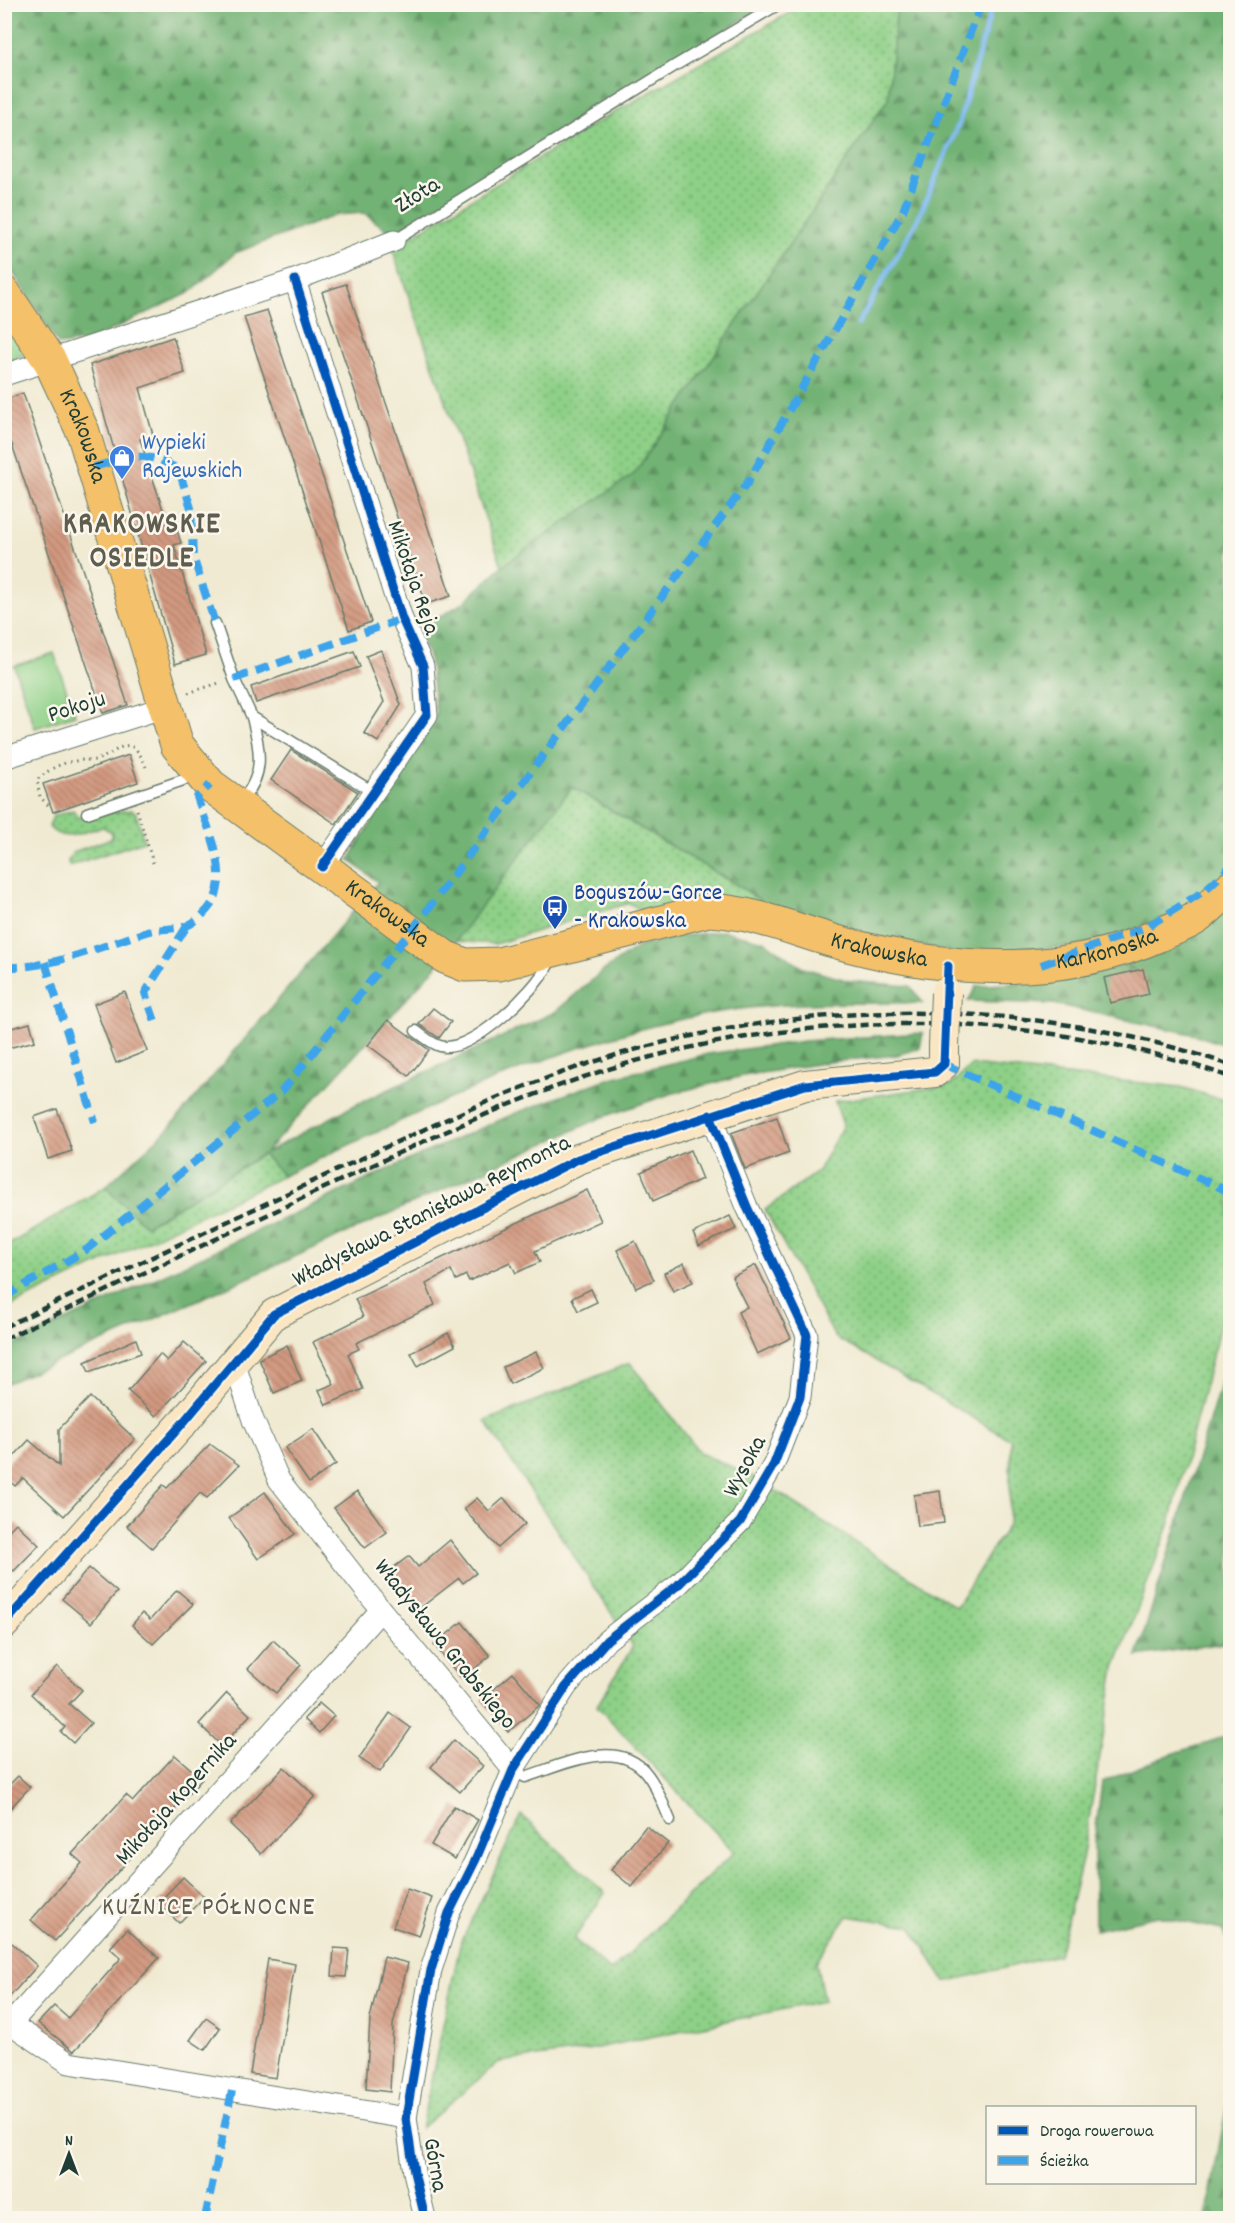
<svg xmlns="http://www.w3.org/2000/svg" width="1235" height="2223" viewBox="0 0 1235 2223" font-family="Dekko,sans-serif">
  <defs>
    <pattern id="grass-dots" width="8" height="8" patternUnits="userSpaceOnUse" patternTransform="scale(1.5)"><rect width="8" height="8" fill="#8ed087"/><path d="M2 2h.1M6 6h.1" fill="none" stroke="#73aa6f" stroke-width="1.8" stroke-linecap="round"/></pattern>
    <pattern id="forest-firs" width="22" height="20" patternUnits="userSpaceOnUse" patternTransform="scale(1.5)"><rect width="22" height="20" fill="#72b274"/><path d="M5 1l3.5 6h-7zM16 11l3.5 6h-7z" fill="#5d9260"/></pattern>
    <pattern id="building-back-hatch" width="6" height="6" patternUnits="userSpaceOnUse" patternTransform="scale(1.5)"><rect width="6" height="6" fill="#d39980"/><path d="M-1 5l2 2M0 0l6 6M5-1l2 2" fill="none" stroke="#ab7e6a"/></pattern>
  </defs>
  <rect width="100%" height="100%" fill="#fbf7ec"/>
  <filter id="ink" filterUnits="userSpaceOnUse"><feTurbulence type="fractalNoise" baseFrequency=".0167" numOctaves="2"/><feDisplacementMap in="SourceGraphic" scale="12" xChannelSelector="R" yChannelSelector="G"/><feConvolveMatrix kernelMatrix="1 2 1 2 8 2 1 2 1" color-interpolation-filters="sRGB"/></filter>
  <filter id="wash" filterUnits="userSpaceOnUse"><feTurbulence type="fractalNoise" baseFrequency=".008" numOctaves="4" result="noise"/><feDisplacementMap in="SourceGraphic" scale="24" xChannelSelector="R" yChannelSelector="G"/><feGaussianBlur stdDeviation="1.35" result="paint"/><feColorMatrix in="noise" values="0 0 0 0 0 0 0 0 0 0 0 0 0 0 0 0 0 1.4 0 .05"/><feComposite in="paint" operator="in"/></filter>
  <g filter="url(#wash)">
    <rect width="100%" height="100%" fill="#f0ead2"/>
    <g fill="url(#grass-dots)" stroke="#56865e" stroke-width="1.5">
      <path d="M803,5H897L888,99L634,474L502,566L392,248L596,123Z"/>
      <path d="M4,315L23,340L24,354L5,363Z"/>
      <path d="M572,787L745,890L781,915L647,913L629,903L495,944L454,941Z"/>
      <path d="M73,810L78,817L86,818L101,813L132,810L136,813L144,841L69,866L68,861L73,852L112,838V833L103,827C85,830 64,845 49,827L53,816Z"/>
      <path d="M971,1065L1181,1087L1230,1102V1286L1170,1523L1115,1668L1082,1860L1059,1955L945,1982L911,1926L848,1916L816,1962L824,2001L582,2051L499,2062L421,2128L460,1945L521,1815L605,1893L574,1939L611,1971L734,1852L597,1706L633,1646L485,1421L630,1363L700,1453L754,1477L956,1607L1009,1523L1011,1440L835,1337L765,1210L818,1171L843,1125L835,1101L951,1085Z"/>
      <path d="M263,1154L283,1176L5,1309V1247L105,1187L146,1226Z"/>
    </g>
    <g fill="url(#forest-firs)" stroke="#487854" stroke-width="1.5">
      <path d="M5,5H766L392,234L364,213L336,215L235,253L191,292L88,341L59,345L5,260Z"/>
      <path d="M897,5H1230V873L1190,908L1095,944L968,956L781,915L745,890L572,787L435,968L265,1153L353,1106L555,1012L600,973L638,947L679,936L724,931L764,941L803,968L850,981L910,986L923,1003C848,1003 771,1001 697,1016C550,1045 418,1113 283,1176L263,1154L146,1226L105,1187L170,1127L378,882L349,860L436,715L430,663L419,629L463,603L502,566L634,474L888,99Z"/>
      <path d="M1230,909V1047L1196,1035L1054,1004L968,1001L977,986L1079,978L1167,951Z"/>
      <path d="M923,1033L920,1048L897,1055L829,1062L743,1076L670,1094L603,1117L230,1286L5,1384V1349L413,1158L516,1113L607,1079L708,1054L804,1041Z"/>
      <path d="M1230,1353V1642L1137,1656Z"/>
      <path d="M1230,1735V1947L1222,1930L1158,1916L1095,1930L1094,1843L1102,1782L1169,1755Z"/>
      <path d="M1230,2088V2218H1206Z"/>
    </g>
    <path fill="#8ed087" stroke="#56865e" stroke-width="1.5" d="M54,653L75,715L35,728L14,666Z"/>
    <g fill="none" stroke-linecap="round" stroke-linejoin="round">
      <path stroke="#85bdf5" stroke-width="5" d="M858,324L918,219L959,123L993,4"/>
    </g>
    <g id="blocks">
      <g fill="url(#building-back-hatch)">
        <path d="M346,284L451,596L426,604L322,292Z"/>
        <path d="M267,310L371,622L349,630L244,317Z"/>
        <path d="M173,337L185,373L140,388L153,435L140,439L165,516L172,514L181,543L174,545L206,655L175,664L90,365Z"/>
        <path d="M23,393L128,705L103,713L4,421V400Z"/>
        <path d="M381,650L401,705L378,742L364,733L384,702L366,656Z"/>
        <path d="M354,651L360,667L256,703L251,687Z"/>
        <path d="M291,750L358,792L336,824L271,780Z"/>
        <path d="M129,755L138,782L53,812L43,784Z"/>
        <path d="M1143,969L1149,994L1110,1003L1104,978Z"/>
        <path d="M125,992L147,1051L116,1063L94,1004Z"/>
        <path d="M433,1008L451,1022L439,1038L419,1024Z"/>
        <path d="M388,1020L429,1050L409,1076L368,1045Z"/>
        <path d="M30,1023L35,1041L8,1048L4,1030Z"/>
        <path d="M57,1109L72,1151L48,1159L34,1117Z"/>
        <path d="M777,1117L789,1153L745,1169L731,1133Z"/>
        <path d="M690,1150L702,1179L653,1201L641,1172Z"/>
        <path d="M587,1190L601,1221L535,1251L540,1262L516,1273L510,1262L469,1281L466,1275L456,1280L451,1270L426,1284L435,1305L356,1343L359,1349L348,1354L363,1389L326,1405L319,1390L334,1384L313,1342L363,1317L355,1299Z"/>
        <path d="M730,1216L736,1229L699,1246L693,1233Z"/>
        <path d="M635,1241L654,1280L636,1288L617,1250Z"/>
        <path d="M684,1263L693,1282L673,1291L664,1273Z"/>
        <path d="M756,1265L791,1338L757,1354L738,1312L747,1307L732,1277Z"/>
        <path d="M591,1289L597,1302L578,1311L572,1298Z"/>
        <path d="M448,1333L455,1346L418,1366L411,1353Z"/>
        <path d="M136,1339L141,1353L89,1372L85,1362Z"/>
        <path d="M184,1342L206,1361L156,1416L128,1391L160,1354L167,1361Z"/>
        <path d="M287,1345L302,1381L274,1393L259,1359Z"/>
        <path d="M536,1352L544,1368L510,1384L503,1367Z"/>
        <path d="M90,1397L135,1439L64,1516L23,1478L15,1486L4,1476V1467L29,1440L59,1466V1429Z"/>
        <path d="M313,1429L336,1464L309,1483L285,1448Z"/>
        <path d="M210,1444L239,1465L207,1498L200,1493L152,1548L127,1526L163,1485L167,1488Z"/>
        <path d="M357,1491L387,1532L365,1548L334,1508Z"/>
        <path d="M940,1491L944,1523L918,1526L914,1495Z"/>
        <path d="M265,1492L295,1534L258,1559L229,1518Z"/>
        <path d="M477,1498L489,1511L504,1498L525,1524L498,1548L464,1509Z"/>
        <path d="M16,1523L39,1545L14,1571L4,1562V1535Z"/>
        <path d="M450,1540L476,1573L463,1583L459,1578L415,1612L385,1574L409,1556L418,1567Z"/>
        <path d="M89,1568L117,1592L91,1623L62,1599Z"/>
        <path d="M177,1590L193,1604L153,1644L132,1625L142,1613L150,1620Z"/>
        <path d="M462,1622L490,1656L462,1679L434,1645Z"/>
        <path d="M273,1640L301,1665L276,1693L248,1669Z"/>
        <path d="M57,1666L82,1690L69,1704L91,1723L73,1743L61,1732L65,1727L31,1694Z"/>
        <path d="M513,1673L540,1705L508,1732L481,1700Z"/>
        <path d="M227,1693L250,1715L222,1746L199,1724Z"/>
        <path d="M319,1703L334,1716L319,1733L304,1719Z"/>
        <path d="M390,1713L411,1728L380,1772L359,1758Z"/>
        <path d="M454,1740L483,1766L460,1792L431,1767Z"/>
        <path d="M175,1755L202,1779L55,1941L31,1920L82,1863L72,1854L126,1795L133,1801Z"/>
        <path d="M284,1767L315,1796L261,1854L230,1824Z"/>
        <path d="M18,1776L30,1787L4,1815V1790Z"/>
        <path d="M454,1806L478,1820L455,1859L431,1845Z"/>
        <path d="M646,1826L668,1843L632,1887L611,1870Z"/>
        <path d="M183,1877L204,1897L179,1923L158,1903Z"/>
        <path d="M407,1889L432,1898L419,1936L393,1927Z"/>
        <path d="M127,1929L159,1958L74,2051L38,2023L54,2006L68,2018L121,1958L110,1948Z"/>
        <path d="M12,1943L37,1966L4,2003V1951Z"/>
        <path d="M334,1948L349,1949L346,1977L332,1976Z"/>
        <path d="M384,1957L408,1963L393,2025L390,2092L366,2089L370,2019Z"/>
        <path d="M268,1959L295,1964L276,2078L250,2074Z"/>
        <path d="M206,2018L220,2028L205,2050L190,2040Z"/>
      </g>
    </g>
  </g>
  <g filter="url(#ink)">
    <use href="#blocks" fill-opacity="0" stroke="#687a6b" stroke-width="1.5"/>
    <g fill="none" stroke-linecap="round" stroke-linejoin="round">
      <defs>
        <g id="lane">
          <path d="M394,241L676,65L779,4"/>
          <path d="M215,623L234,679L252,717L373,792"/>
          <path d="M240,802C266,775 260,751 252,717"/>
          <path d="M87,813L195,776"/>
          <path d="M416,1031C423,1036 432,1044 440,1046C470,1055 535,991 548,965L547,955"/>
          <path d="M513,1770L525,1777C560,1766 618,1736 647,1774C658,1788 663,1804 670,1820"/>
        </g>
        <g id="street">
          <path d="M295,280L402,619L423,666L427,715L322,867"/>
          <path d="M4,375L295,280L394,241"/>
          <path d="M4,758L165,707"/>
          <path d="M233,1359L253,1420L279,1480L381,1610L513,1770"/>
          <path d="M11,2024L69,2063L406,2118"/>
          <path d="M4,2031L381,1610"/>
          <path d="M425,2218L414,2172L406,2118L431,1970L449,1913L476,1859L513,1770L566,1687L607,1640L678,1585L740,1522L774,1464L800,1397L807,1335L747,1207L710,1115"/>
        </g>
        <path id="secondary" d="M4,1624L182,1424L274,1314L578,1159L805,1085L935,1072L944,1064V1046"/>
        <g id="primary">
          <path id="s1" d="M4,293L50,361L83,432L177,745L210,785L445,957L465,965L499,964L708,910C758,912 801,933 848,945C951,972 1061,979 1159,935C1171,929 1186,925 1196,918C1208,909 1219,897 1230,888"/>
        </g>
      </defs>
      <use href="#lane" stroke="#687a6b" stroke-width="13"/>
      <use href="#street" stroke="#687a6b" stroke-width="23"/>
      <use href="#secondary" stroke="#687a6b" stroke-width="32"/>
      <use href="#primary" stroke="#687a6b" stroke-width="35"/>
      <g stroke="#687a6b" stroke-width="3" stroke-dasharray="1.5 4.5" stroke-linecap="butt">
        <path d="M188,693L222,682"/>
        <path d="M48,805L40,797L37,780C51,767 65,761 84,760C88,760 95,761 99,759C120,752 130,729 146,767"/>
        <path d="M137,810L153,863"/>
      </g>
      <use href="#lane" stroke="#fff" stroke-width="10"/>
      <use href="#street" stroke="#fff" stroke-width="21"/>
      <use href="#secondary" stroke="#fbe6c3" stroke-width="30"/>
      <use href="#primary" stroke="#f4c16a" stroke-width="33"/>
      <g stroke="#1f3d34" stroke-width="4.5" stroke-dasharray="9 4.5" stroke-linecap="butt">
        <path d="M4,1327C110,1277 216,1227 322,1177C414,1134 506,1089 603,1059C804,997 1031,996 1230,1065"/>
        <path d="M4,1339C110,1289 216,1239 322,1189C428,1139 534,1088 647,1058C836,1008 1046,1012 1230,1077"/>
      </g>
      <defs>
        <path id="secondary-bridge" d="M944,1046L946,993"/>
      </defs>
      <use href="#secondary-bridge" stroke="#687a6b" stroke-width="32" stroke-linecap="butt"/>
      <use href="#secondary-bridge" stroke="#fbe6c3" stroke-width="30"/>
      <g stroke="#3da4eb" stroke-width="8" stroke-dasharray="15 8" stroke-linecap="butt">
        <path d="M94,467C130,457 145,449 179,470L191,508L193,557L215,623"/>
        <path d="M234,679L402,619"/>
        <path d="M45,962L95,1122"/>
        <path d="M1041,965L1145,928L1204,891L1230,867"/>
        <path d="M4,967C52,969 101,946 146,932C159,928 174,930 186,926C196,923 211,908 215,898C228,866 207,827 197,797L210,785"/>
        <path d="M155,1021L145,993L187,926"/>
        <path d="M944,1064L1230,1192"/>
        <path d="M4,1297L86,1250L282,1091L426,912L748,482L903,211L981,4"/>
        <path d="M205,2218L232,2091"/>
      </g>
      <defs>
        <g id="cycleway">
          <path d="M295,280L402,619L423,666L427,715L322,867"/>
          <path d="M4,1624L182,1424L274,1314L578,1159L805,1085L935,1072L944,1064L948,966"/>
          <path d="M425,2218L414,2172L406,2118L431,1970L449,1913L476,1859L513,1770L566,1687L607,1640L678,1585L740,1522L774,1464L800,1397L807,1335L747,1207L710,1115"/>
        </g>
      </defs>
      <use href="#cycleway" stroke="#fbf7ec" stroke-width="13"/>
      <use href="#cycleway" stroke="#0057b8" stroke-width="9"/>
    </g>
  </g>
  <defs>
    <symbol id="shop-pin" viewBox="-11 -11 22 30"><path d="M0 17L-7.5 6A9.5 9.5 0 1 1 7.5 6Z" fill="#3f7fe0" stroke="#fbf7ec"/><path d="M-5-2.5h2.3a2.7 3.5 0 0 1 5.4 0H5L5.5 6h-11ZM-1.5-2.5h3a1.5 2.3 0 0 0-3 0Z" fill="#fff"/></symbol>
    <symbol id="bus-pin" viewBox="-11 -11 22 30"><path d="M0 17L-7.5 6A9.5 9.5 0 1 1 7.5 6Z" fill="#1a4fb4" stroke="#fbf7ec"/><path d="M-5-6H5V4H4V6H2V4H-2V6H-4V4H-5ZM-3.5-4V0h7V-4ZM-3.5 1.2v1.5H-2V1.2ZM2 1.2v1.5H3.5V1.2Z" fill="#fff"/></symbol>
  </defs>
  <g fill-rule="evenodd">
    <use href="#shop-pin" x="107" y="443" width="30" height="40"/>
    <use href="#bus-pin" x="540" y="893" width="30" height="40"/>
  </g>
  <g text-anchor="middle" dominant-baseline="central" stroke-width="5" stroke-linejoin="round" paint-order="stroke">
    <g font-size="24" fill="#1f3d34" stroke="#fbf7ec">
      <text transform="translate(418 196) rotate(-32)">Złota</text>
      <text stroke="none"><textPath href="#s1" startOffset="164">Krakowska</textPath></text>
      <text transform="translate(412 578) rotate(71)">Mikołaja Reja</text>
      <text transform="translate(77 708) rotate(-18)">Pokoju</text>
      <text stroke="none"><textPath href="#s1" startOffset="758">Krakowska</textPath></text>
      <text stroke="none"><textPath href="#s1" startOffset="1509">Karkonoska</textPath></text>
      <text stroke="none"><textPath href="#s1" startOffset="1278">Krakowska</textPath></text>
      <text transform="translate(432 1212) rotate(-27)">Władysława Stanisława Reymonta</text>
      <text transform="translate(746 1467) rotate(-62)">Wysoka</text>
      <text transform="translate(444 1645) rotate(51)">Władysława Grabskiego</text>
      <text transform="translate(177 1800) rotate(-48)">Mikołaja Kopernika</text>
      <text transform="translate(434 2165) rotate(80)">Górna</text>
    </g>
    <g font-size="24" fill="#366cbe" stroke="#fbf7ec" text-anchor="start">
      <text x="142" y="444">Wypieki<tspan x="142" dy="28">Rajewskich</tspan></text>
    </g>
    <g font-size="24" fill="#164399" stroke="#fbf7ec" text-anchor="start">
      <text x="574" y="894">Boguszów-Gorce<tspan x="574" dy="28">- Krakowska</tspan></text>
    </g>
    <g font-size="26" letter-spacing="1.5" fill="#5e5d4f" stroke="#fbf7ec">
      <text x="209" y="1908">KUŹNICE PÓŁNOCNE</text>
    </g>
    <g font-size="30" font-weight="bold" letter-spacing="1.5" fill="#5e5d4f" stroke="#fbf7ec">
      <text x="142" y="526">KRAKOWSKIE<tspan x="142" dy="34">OSIEDLE</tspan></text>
    </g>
  </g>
  <rect width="1235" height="2223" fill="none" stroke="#fbf7ec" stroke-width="24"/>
  <rect x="986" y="2106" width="210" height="78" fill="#fbf7ec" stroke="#a3ada2" stroke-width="1.5"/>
  <rect x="998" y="2126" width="30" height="9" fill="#0057b8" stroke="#a3ada2" stroke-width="1.5"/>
  <text x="1040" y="2136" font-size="18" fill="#1f3d34">Droga rowerowa</text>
  <rect x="998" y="2156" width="30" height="9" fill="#3da4eb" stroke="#a3ada2" stroke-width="1.5"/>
  <text x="1040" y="2166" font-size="18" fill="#1f3d34">Ścieżka</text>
  <g transform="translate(69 2154)" stroke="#fbf7ec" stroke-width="4.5" paint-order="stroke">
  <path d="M0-4.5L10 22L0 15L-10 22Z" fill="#1f3d34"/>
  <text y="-9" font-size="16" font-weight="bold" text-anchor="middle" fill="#1f3d34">N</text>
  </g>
</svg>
